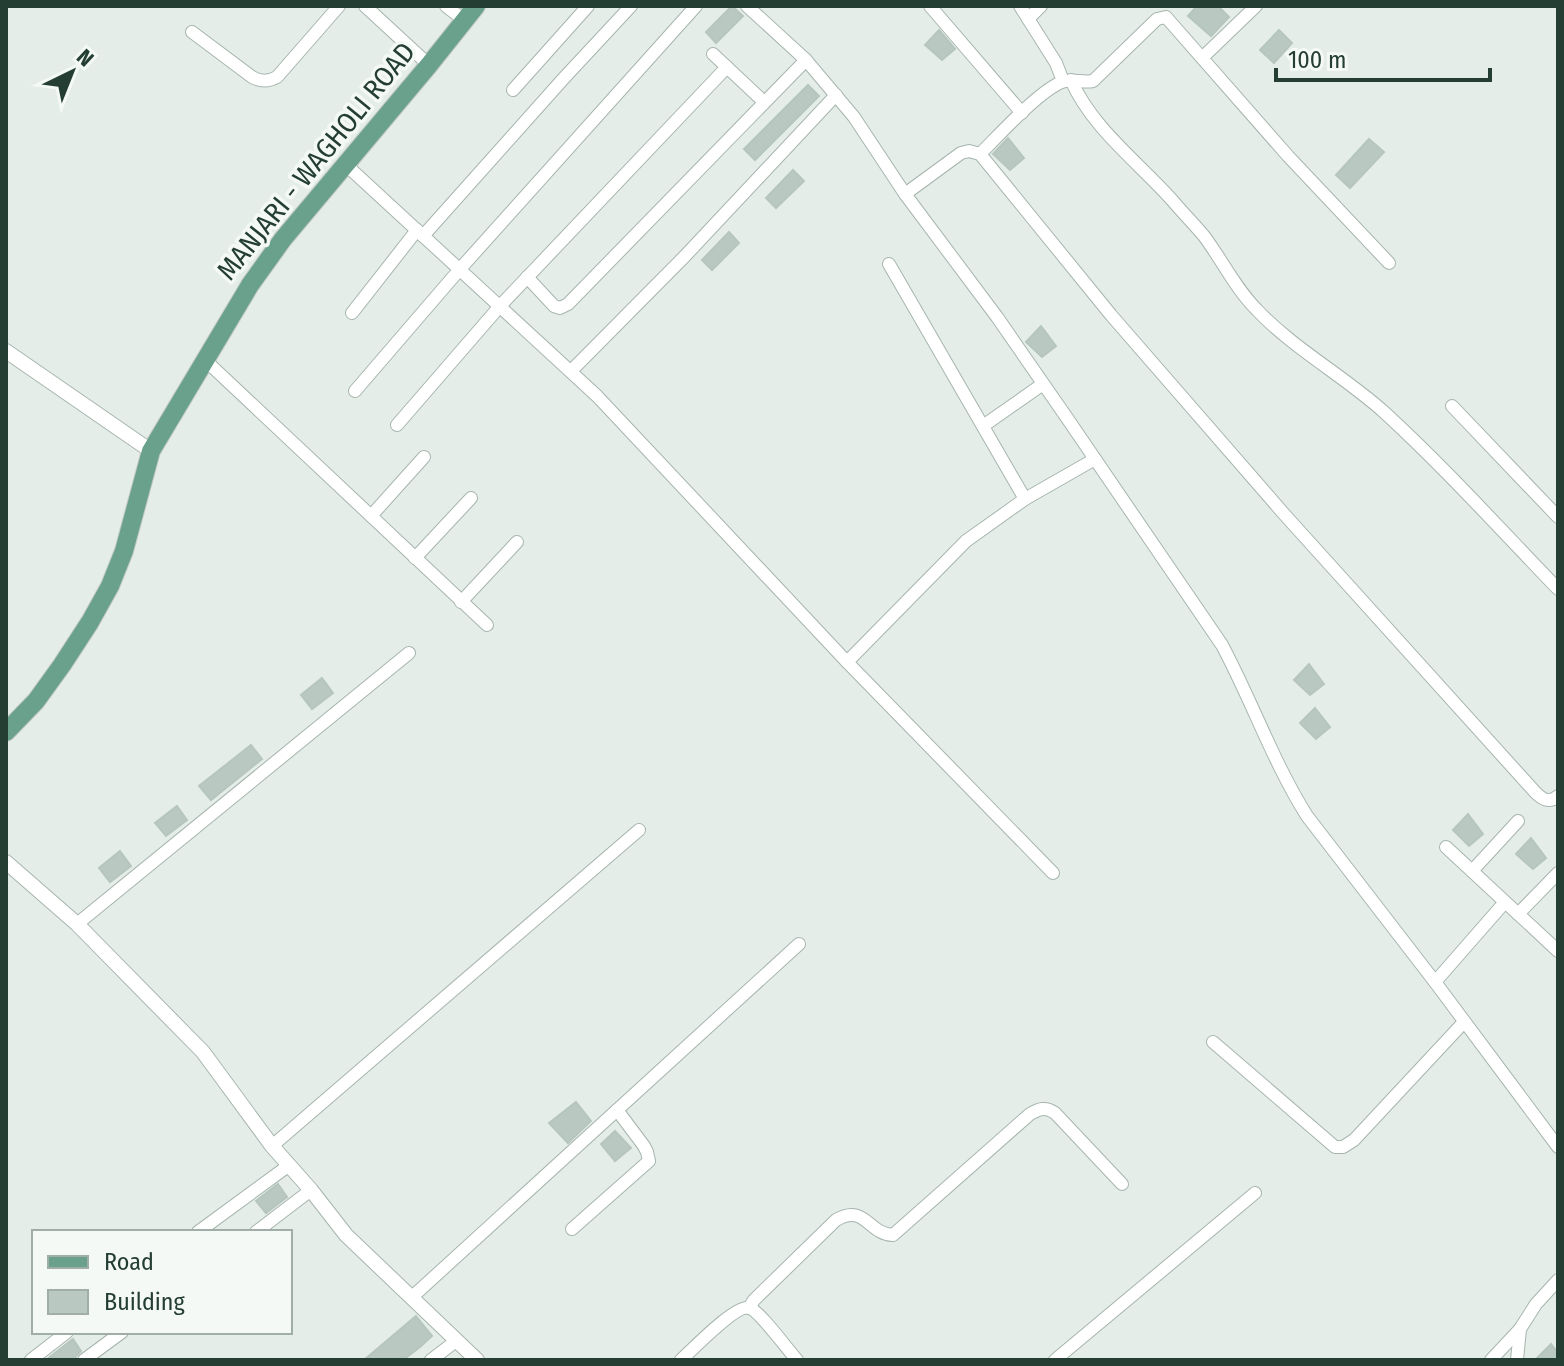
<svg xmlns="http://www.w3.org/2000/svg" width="1564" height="1366" viewBox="0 0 1564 1366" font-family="'Fira Sans Condensed',sans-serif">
  <rect width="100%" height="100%" fill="#e4ede8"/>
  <g fill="#b9c8c0" stroke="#b6c6be" stroke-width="2">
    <path d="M732,6L743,16L716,43L706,32Z"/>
    <path d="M1197,6H1218L1229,17L1211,36L1188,16Z"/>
    <path d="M939,30L955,49L942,60L925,45Z"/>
    <path d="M1279,30L1292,43L1274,63L1260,50Z"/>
    <path d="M808,85L819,96L755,160L744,149Z"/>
    <path d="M1008,138L1024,158L1010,170L993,154Z"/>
    <path d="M1369,139L1384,152L1350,188L1336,175Z"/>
    <path d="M793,170L804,181L776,208L766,198Z"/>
    <path d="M729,232L739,243L712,270L702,260Z"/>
    <path d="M1041,326L1056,346L1042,357L1026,342Z"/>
    <path d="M1309,664L1324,684L1310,695L1294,680Z"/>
    <path d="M322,678L333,693L312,709L301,695Z"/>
    <path d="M1315,708L1330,727L1316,739L1300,723Z"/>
    <path d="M251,745L262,759L211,800L199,786Z"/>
    <path d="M177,806L187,820L166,836L155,823Z"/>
    <path d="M1468,814L1483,834L1469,846L1453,830Z"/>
    <path d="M1531,838L1546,858L1533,869L1516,854Z"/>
    <path d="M120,851L131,866L110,882L99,868Z"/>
    <path d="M576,1102L591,1121L568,1143L549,1123Z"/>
    <path d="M615,1131L631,1148L615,1161L601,1144Z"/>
    <path d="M278,1184L287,1197L266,1213L256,1201Z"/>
    <path d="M416,1316L432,1336L420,1347L403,1360H364Z"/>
    <path d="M73,1339L81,1351L76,1356L75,1360H46Z"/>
    <path d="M1551,1344L1558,1353V1360H1535Z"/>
  </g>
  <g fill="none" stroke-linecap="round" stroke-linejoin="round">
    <defs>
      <g id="minor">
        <path d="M365,6L429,65"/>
        <path d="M446,6L465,21"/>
        <path d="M747,6L806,60L854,117L905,194L997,317L1067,418L1222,645C1252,701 1273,762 1307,816L1435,982L1558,1147"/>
        <path d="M930,6L1022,113"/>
        <path d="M1020,6L1056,63L1063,81"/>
        <path d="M1028,19L1041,6"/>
        <path d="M192,32L252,77C261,82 268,82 277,77L339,6"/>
        <path d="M713,54L764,102"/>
        <path d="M1203,57L1256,6"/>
        <path d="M1071,80C1092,128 1138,162 1172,200C1182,212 1194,224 1204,236C1222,260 1235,288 1257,310C1294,349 1344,376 1384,412C1445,468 1501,530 1558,589"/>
        <path d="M513,90L588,6"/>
        <path d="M980,154C999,135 1039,91 1062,82C1072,78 1082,83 1093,81L1157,19L1166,17L1288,156L1389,263"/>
        <path d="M345,164L597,396L847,662L1053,873"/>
        <path d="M905,194L961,153L969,151L980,154L1111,315L1284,514L1535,792C1542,799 1549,804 1558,796"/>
        <path d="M423,236L564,78L631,6"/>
        <path d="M889,264L1025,499"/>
        <path d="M527,277L554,306L560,308L568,304L806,60"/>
        <path d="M352,313L417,230"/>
        <path d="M204,359L487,625"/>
        <path d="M571,371L685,256L836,95"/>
        <path d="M355,391L460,269L696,6"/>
        <path d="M1452,406L1558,517"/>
        <path d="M397,425L500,306L727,67"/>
        <path d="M983,426L1043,384"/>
        <path d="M371,516L424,457"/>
        <path d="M415,558L471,498"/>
        <path d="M461,602L517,542"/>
        <path d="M847,662L966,541L1025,499L1095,459"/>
        <path d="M1446,847L1558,951"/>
        <path d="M1472,871L1518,821"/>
        <path d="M1518,914L1558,873"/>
        <path d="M77,924L409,653"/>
        <path d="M1435,982L1505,902"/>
        <path d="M1213,1042L1335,1147H1343L1354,1140L1464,1022"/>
        <path d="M272,1146L639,830"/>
        <path d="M572,1229L649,1161L647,1152L644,1146L617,1110"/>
        <path d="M198,1232L288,1166"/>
        <path d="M256,1232L311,1190"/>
        <path d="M411,1298L799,944"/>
        <path d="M749,1308L754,1300L836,1220C865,1203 868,1234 893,1235L1030,1114C1039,1109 1045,1106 1055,1113L1122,1184"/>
        <path d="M31,1360L67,1332"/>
        <path d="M84,1360L122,1332"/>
        <path d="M431,1360L456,1341"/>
        <path d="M681,1360C692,1350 737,1303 750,1308C760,1312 788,1350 797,1360"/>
        <path d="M1055,1360L1255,1193"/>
        <path d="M1491,1360L1520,1329L1536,1304L1558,1280"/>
        <path d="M1517,1360L1520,1329"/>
      </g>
      <g id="tertiary">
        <path d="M6,351L151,451"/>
        <path d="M6,862L77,924L203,1052L272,1146L311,1190L346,1235L477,1360"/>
      </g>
      <path id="primary" d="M6,732L36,701L62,665L90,622L110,586L124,551L151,451L250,285L283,239L429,65L476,6"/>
    </defs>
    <use href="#minor" stroke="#a7b5ae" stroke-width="14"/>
    <use href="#tertiary" stroke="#a7b5ae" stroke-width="16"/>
    <use href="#primary" stroke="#c2c9c6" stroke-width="20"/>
    <use href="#minor" stroke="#fff" stroke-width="12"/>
    <use href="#tertiary" stroke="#fff" stroke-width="14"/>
    <use href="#primary" stroke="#6aa18c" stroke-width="18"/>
  </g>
  <g text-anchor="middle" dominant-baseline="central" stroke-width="7" stroke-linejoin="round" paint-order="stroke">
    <g font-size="28" fill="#243e34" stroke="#f4f9f6">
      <text transform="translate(316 161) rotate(-51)">MANJARI - WAGHOLI ROAD</text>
    </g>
  </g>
  <rect width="1564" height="1366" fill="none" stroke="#243e34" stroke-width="16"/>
  <rect x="32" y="1230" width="260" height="104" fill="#f4f9f6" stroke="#a1aea8" stroke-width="2"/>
  <rect x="48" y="1256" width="40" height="12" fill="#6aa18c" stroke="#a1aea8" stroke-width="2"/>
  <text x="104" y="1270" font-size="24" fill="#243e34">Road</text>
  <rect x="48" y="1290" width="40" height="24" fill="#b9c8c0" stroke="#a1aea8" stroke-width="2"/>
  <text x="104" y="1310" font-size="24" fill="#243e34">Building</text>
  <g transform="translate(72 72) rotate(43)" stroke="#f4f9f6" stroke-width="6" paint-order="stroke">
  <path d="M0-6L14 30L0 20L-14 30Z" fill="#243e34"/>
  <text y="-12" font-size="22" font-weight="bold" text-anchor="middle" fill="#243e34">N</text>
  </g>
  <path d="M1276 68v12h214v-12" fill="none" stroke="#243e34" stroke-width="4"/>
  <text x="1288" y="68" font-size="24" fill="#243e34" stroke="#f4f9f6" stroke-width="6" paint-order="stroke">100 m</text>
</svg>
